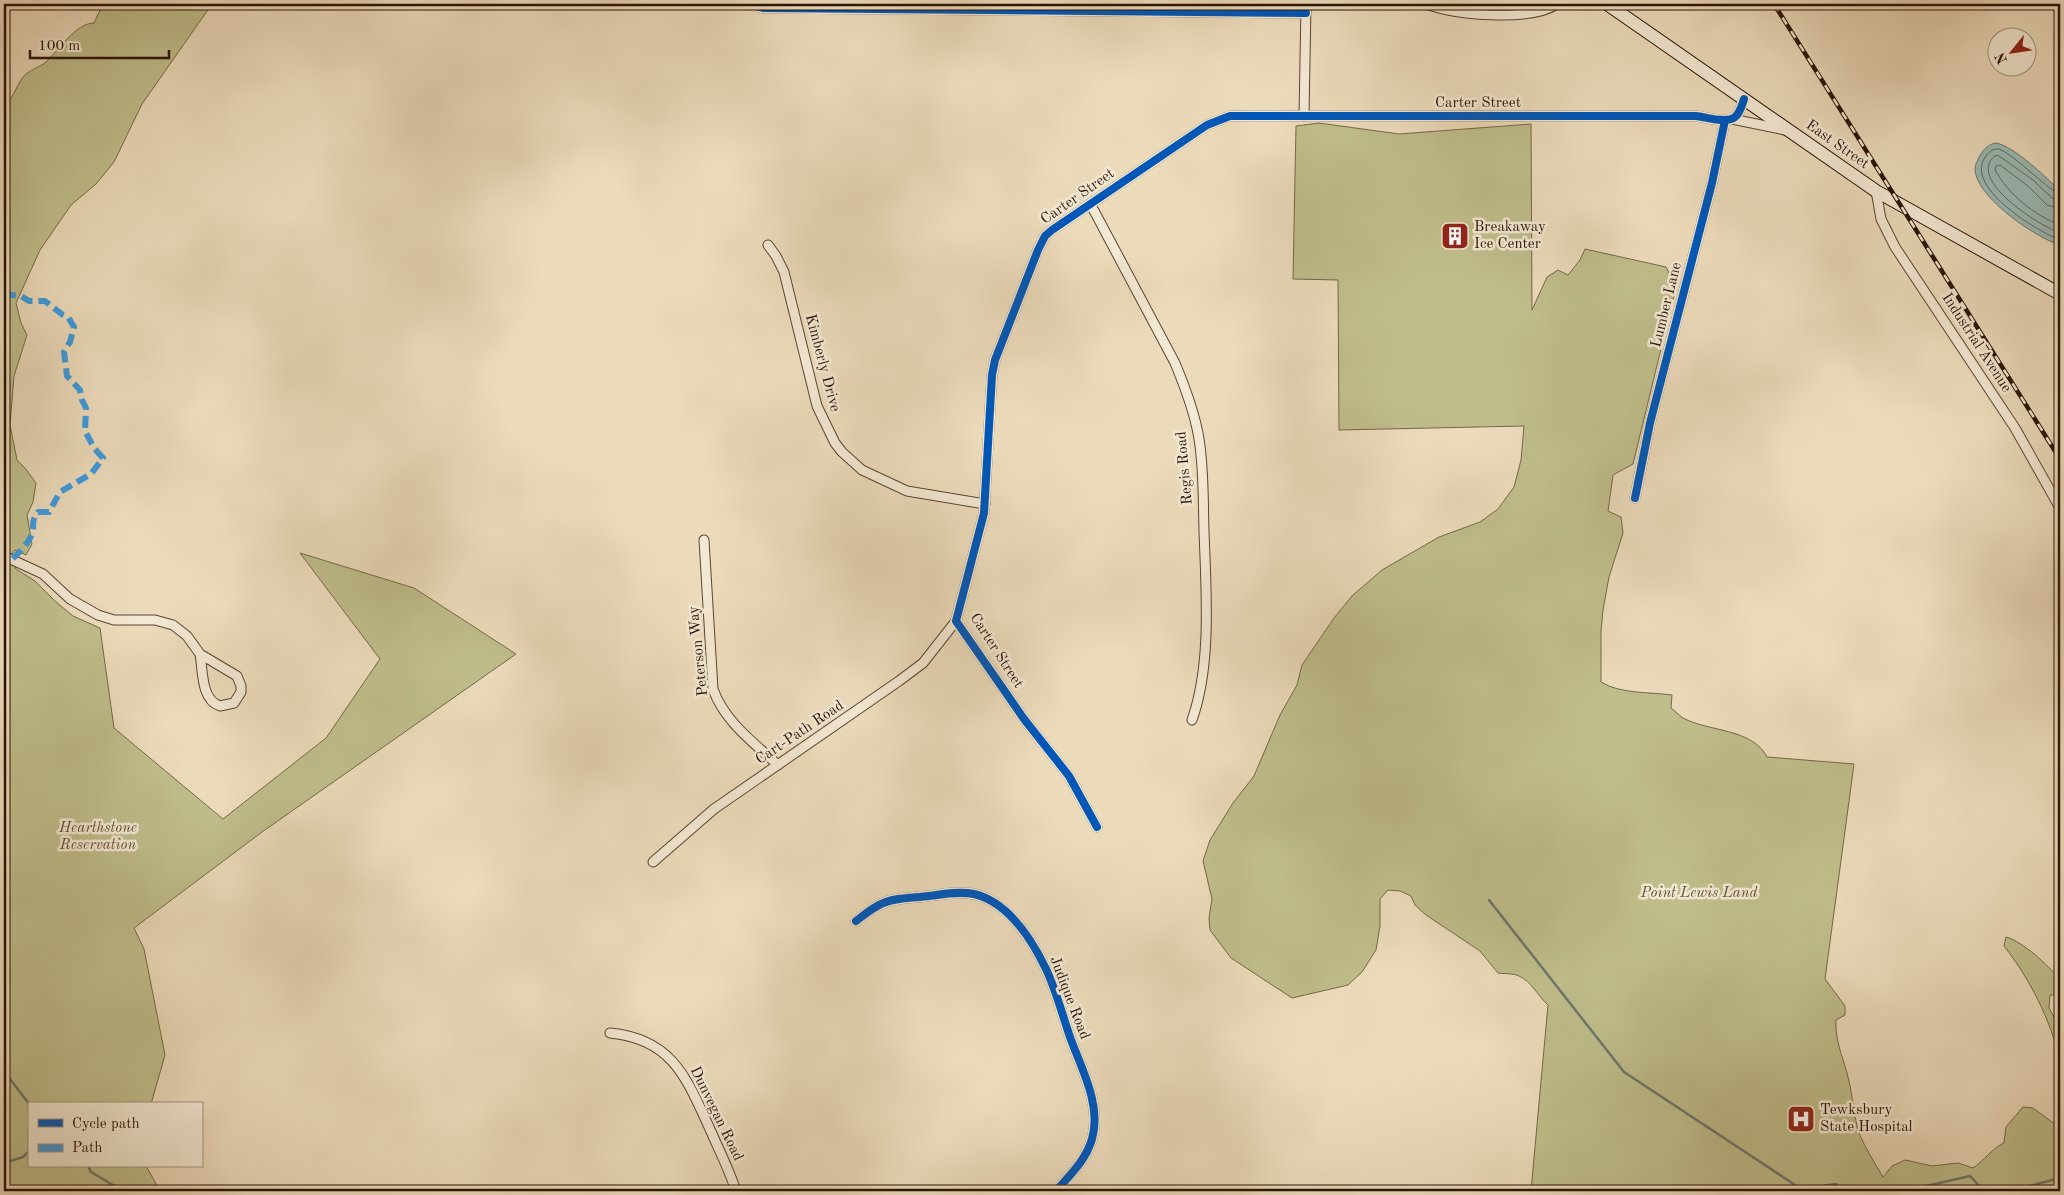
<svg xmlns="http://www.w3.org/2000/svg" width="2064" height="1195" viewBox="0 0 2064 1195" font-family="'Old Standard TT',serif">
  <rect width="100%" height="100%" fill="#ecdbbb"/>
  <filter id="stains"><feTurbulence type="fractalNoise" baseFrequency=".004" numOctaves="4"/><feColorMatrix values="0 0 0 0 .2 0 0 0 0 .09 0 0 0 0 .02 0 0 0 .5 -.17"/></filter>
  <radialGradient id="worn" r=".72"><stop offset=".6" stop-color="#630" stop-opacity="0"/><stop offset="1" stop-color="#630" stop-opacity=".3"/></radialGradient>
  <g fill="#bfbe8b" stroke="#746847">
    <path d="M103,4H212L142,104L114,162L96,184L71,205L40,250L16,303L21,323L27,335L14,376L10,425L17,460L25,468L36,483L33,502L27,515L32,544L26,555L15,550L12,554L4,551V106C14,98 16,86 23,77C29,70 40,67 46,62C58,51 76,23 94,23Z"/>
    <path d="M1319,123L1399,134L1531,124L1532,310L1547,277L1558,270L1568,275L1580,260L1585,249L1666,267L1676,287L1633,464L1613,475L1608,511L1621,517L1623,533L1609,577L1603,610L1601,631V682C1620,694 1650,692 1672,695L1671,708C1675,711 1679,715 1683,718C1709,732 1752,728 1767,757L1854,764L1825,979L1845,1006V1015L1836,1020C1835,1040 1842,1055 1847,1073C1852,1090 1853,1109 1857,1126C1859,1138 1876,1165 1883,1177L1892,1166L1905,1160L1932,1166L1958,1163L1973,1168C1985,1160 1991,1149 2004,1143L2006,1127L2023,1107L2033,1108L2060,1128V1184L2057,1191H1531L1548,1005C1538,996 1531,981 1519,976C1513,973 1504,974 1498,973L1480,951L1426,915L1415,905L1411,896L1400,891L1388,890L1380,899V926L1376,950L1362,972L1348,985L1292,998L1231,958L1210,930L1209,918L1212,899L1203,861L1210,840L1233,803L1254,776L1280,715L1297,685L1302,665L1334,618L1352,596L1382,570L1439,537L1480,522L1498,509L1514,487L1521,460L1524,426L1339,430L1338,280L1293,279L1296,126Z"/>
    <path d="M300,553L414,588L516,654L262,832L134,928L144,949L165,1055L151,1104H29V1166H146L160,1191H4V562L13,564L16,569L35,581L55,601L73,616L100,628L114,728L223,819L326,738L380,659Z"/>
    <path d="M2006,937C2024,942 2047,965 2060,979V995H2050L2049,1008L2060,1028V1060C2050,1019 2030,979 2004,946Z"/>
  </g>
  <path fill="#9abab6" stroke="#6d776e" d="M1996,143C2014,146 2047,178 2060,191V245C2036,238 1974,196 1975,168C1975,165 1978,160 1979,157C1983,150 1988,144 1996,143Z"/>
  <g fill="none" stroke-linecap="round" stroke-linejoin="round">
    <g stroke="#62665c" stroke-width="1">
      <path d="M2060,194C2051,193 2015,155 1999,149C1992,148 1988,153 1984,159C1967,189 2037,231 2060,240"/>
      <path d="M2060,201L2052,198L2033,180L1999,156L1996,155C1964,179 2040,226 2060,233"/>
      <path d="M2060,208L2047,205L2028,186L2000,165L1996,166L1995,170C2009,195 2034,215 2060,225"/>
    </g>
    <g stroke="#6d776e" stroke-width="2.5">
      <path d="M4,526L7,542"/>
      <path d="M1489,900L1624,1072L1801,1189L1836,1184L1844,1191"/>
      <path d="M4,1071L29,1104"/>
      <path d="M29,1131V1151"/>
      <path d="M4,1163L23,1157L29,1151"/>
      <path d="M88,1166L91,1172L123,1191"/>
      <path d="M1924,1191L1926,1186L1970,1176L1984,1191"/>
      <path d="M2010,1191L2060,1178"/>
    </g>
    <defs>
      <g id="minor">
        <path d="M748,4L763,8L1306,13"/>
        <path d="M1426,4C1457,15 1529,22 1557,4"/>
        <path d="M1304,116L1306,4"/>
        <path d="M1732,119L1785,130"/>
        <path d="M1876,191L1881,219L1895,247L2015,428L2060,508"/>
        <path d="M1091,205L1175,363C1185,387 1195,413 1199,439C1204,469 1203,501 1204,531C1206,590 1212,664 1192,720"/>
        <path d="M768,245L776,256L784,272L817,406L835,443L842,452L862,470L907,491L985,504"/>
        <path d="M1635,498L1650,423L1712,183L1725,120"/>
        <path d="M704,540L713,689C724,721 754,743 778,765"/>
        <path d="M4,556L43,574L70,599L98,615L114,620H155L173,625L187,636L200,654L237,676L241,686V692L234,703L220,706C201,700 203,671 200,654"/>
        <path d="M1097,827L1069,776L1024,719L956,621L984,513L992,375L995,360L1038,250L1045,236L1052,230L1207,125L1230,116H1696C1706,117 1727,124 1735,117C1740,113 1742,105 1744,99"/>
        <path d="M653,862L714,809L899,681L923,663L956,621"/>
        <path d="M856,921C864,915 872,908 881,904C895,897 914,898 929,896C943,894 960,891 974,894C1008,902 1032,940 1046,969C1056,990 1062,1014 1070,1037C1081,1068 1102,1105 1092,1139C1086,1160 1070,1175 1056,1191"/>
        <path d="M610,1033C672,1039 686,1077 709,1127C718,1148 729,1169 736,1191"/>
      </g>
      <path id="secondary" d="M1607,4L1876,191L2060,294"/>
    </defs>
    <use href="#minor" stroke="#5a4531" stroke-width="11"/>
    <use href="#secondary" stroke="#291303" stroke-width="14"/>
    <use href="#minor" stroke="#f3e8d3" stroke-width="9"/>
    <use href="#secondary" stroke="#f3e8d3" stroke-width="12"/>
    <defs>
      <path id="rail" d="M1774,4L2060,459"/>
    </defs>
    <use href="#rail" stroke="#291303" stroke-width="4.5"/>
    <use href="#rail" stroke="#f3e8d3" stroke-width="2.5" stroke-dasharray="8" stroke-linecap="butt"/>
    <path stroke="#3d9add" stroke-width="6" stroke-dasharray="12 6" stroke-linecap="butt" d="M4,294L21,296L29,301H45L63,315L68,317L74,327L70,342L64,352L67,376L80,390L82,400L86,408L85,431L94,448L103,458L91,474L60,492L49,512H38C30,522 35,525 32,534C28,544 19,553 11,560"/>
    <defs>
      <g id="cycleway">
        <path d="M748,4L763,8L1306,13"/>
        <path d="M1635,498L1650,423L1712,183L1725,120"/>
        <path d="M1097,827L1069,776L1024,719L956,621L984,513L992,375L995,360L1038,250L1045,236L1052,230L1207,125L1230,116H1696C1706,117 1727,124 1735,117C1740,113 1742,105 1744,99"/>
        <path d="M856,921C864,915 872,908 881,904C895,897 914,898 929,896C943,894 960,891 974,894C1008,902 1032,940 1046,969C1056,990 1062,1014 1070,1037C1081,1068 1102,1105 1092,1139C1086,1160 1070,1175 1056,1191"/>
      </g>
    </defs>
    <use href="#cycleway" stroke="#f3e8d3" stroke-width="11"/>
    <use href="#cycleway" stroke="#0057b8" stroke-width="8"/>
  </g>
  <defs>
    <symbol id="building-square" viewBox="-11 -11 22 22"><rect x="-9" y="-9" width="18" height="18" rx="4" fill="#8f2418" stroke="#f3e8d3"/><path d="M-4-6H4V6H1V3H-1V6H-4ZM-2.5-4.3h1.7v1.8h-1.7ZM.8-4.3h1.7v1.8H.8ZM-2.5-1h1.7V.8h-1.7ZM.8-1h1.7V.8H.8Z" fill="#fff"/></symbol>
    <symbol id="hospital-square" viewBox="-11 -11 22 22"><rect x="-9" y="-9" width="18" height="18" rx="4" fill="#8f2418" stroke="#f3e8d3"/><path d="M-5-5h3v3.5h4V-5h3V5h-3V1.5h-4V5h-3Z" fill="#fff"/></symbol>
  </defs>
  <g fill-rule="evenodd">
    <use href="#building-square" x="1439" y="220" width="32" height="32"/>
    <use href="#hospital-square" x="1785" y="1103" width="32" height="32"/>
  </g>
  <g text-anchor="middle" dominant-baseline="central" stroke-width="5" stroke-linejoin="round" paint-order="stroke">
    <g font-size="15" fill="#291303" stroke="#f3e8d3">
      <text x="1478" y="103">Carter Street</text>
      <text transform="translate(1837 145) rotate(35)">East Street</text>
      <text transform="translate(1078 197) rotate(-35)">Carter Street</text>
      <text transform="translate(1667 305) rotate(-76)">Lumber Lane</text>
      <text transform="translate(1976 343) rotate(57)">Industrial Avenue</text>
      <text transform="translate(822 363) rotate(75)">Kimberly Drive</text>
      <text transform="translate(1185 468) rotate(-95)">Regis Road</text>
      <text transform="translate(699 651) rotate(-96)">Peterson Way</text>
      <text transform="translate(996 651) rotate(57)">Carter Street</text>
      <text transform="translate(800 733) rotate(-34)">Cart-Path Road</text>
      <text transform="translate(1069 998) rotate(69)">Judique Road</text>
      <text transform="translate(716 1114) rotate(64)">Dunvegan Road</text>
    </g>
    <g font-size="15" fill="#291303" stroke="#f3e8d3" text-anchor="start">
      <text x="1474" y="227">Breakaway<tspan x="1474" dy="17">Ice Center</tspan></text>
      <text x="1820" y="1110">Tewksbury<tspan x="1820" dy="17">State Hospital</tspan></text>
    </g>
    <g font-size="15" font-style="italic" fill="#5e4f33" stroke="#f3e8d3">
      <text x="98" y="828">Hearthstone<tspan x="98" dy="17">Reservation</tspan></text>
      <text x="1699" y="893">Point Lewis Land</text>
    </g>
  </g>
  <rect width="2064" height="1195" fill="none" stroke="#ecdbbb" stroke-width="20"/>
  <rect x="5" y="5" width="2054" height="1185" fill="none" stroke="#291303" stroke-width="2.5"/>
  <rect x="10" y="10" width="2044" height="1175" fill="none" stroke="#291303"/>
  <rect x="28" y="1102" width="175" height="65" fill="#f3e8d3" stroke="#a29380"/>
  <rect x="38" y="1119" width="25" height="8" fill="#0057b8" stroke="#a29380"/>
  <text x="72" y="1128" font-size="15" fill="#291303">Cycle path</text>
  <rect x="38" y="1144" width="25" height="8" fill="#3d9add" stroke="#a29380"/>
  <text x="72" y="1152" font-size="15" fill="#291303">Path</text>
  <g transform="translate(2012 52) rotate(240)"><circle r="24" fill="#f3e8d3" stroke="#a29380"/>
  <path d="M0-4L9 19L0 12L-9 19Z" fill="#8f2418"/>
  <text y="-8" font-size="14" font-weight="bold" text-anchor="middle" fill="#291303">N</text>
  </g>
  <path d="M30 50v8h139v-8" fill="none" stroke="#291303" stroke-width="2.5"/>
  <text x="38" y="50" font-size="15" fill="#291303" stroke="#f3e8d3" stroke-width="4" paint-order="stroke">100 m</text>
  <rect width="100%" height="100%" filter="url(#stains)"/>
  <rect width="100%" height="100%" fill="url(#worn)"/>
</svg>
